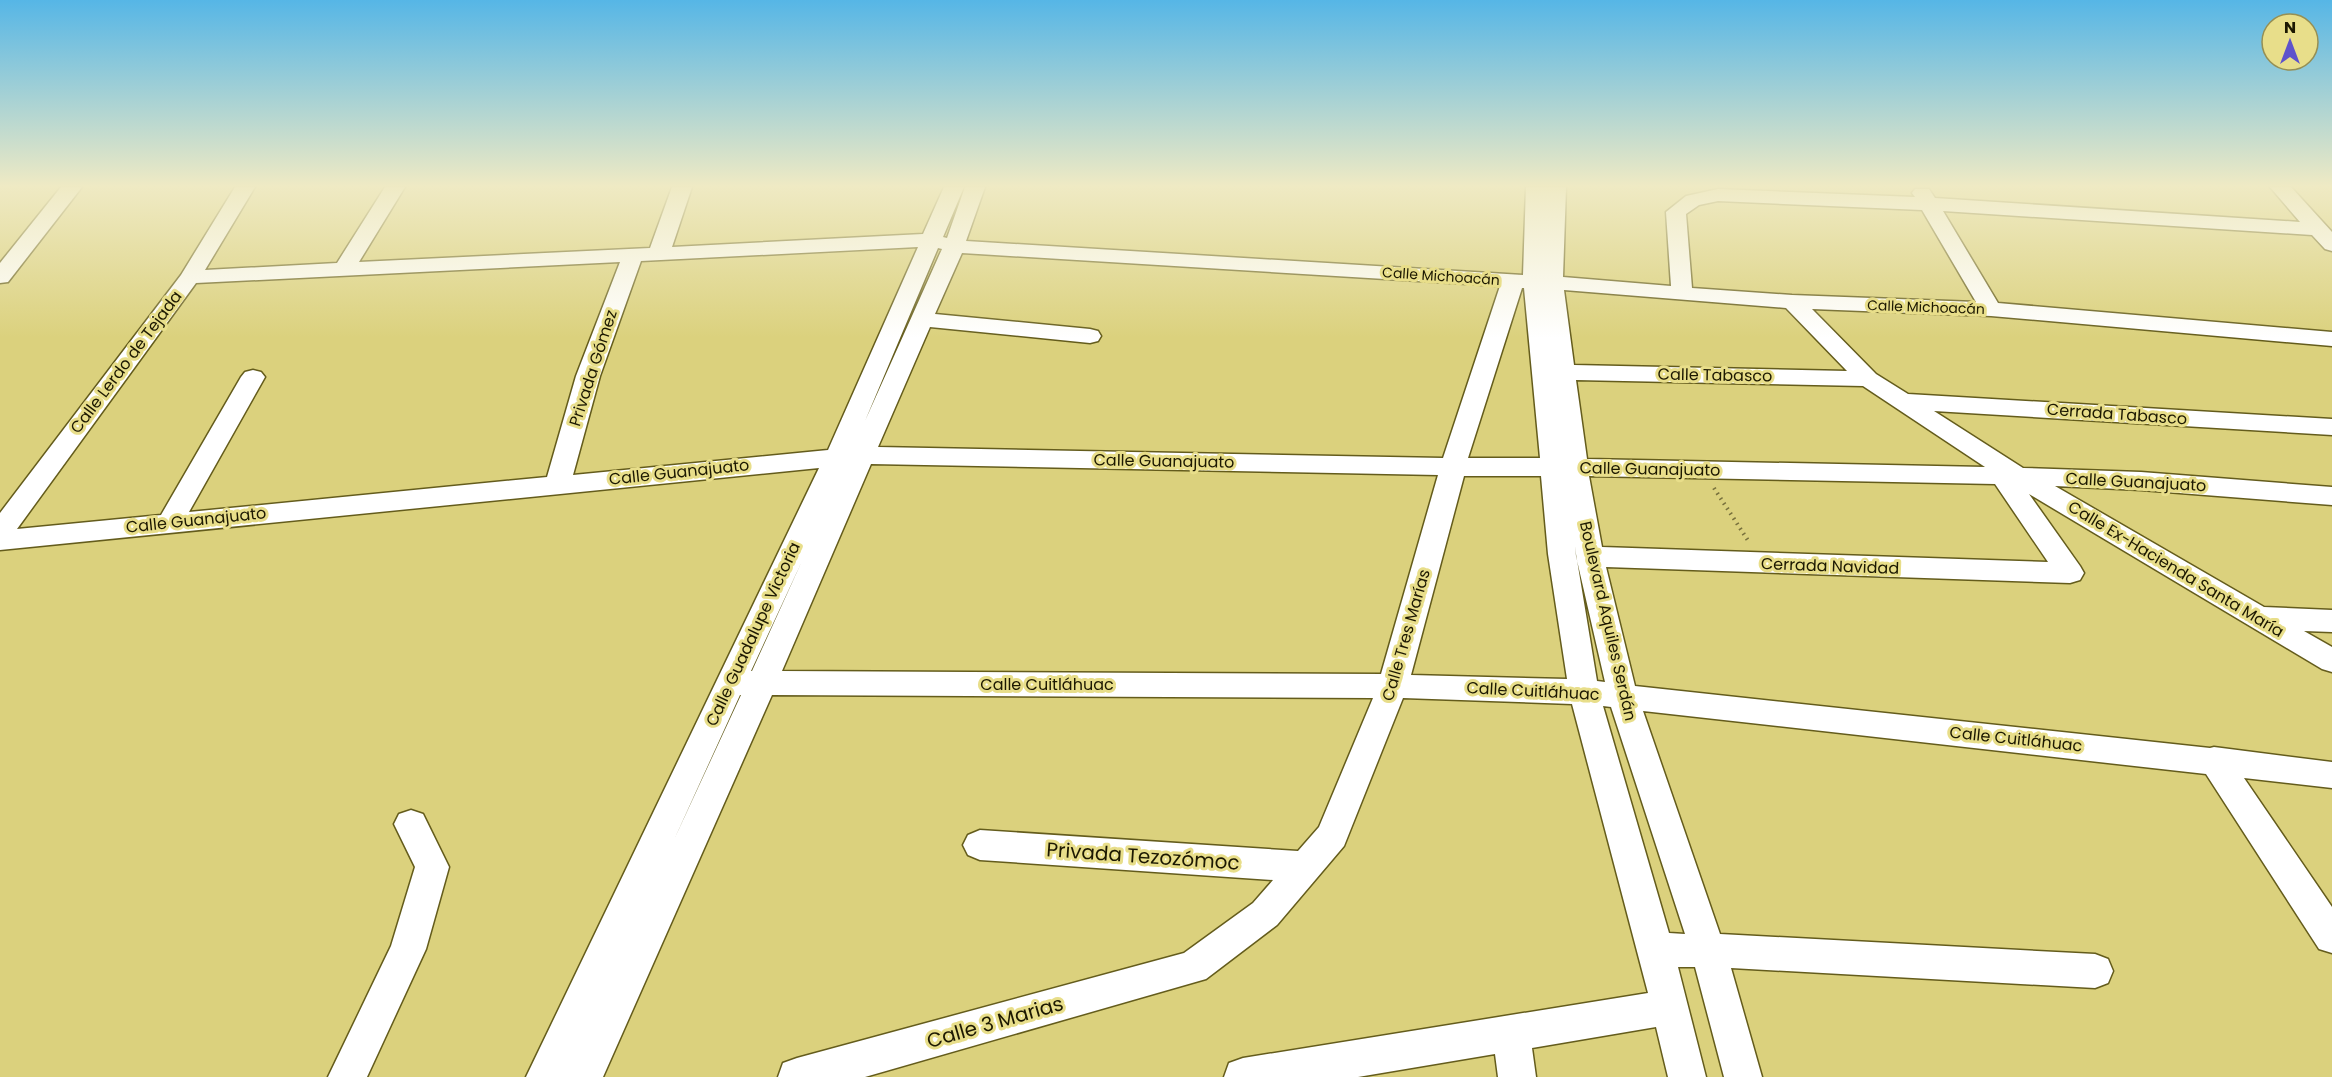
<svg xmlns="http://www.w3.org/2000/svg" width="2332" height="1077" viewBox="0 0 2332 1077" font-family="Poppins,sans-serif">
  <rect width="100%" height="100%" fill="#dbd17d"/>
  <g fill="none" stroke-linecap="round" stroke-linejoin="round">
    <defs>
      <g id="minor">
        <path d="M61,187H82L8,282L0,283V263Z"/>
        <path d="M235,187H255L205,270L337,263L385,187H405L359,262L650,248L672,187H692L672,247L923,234L944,187H964L943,237L947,238L965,187H985L966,241L1523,275L1526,187H1546V197V187H1566L1563,277L1671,286L1666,212L1686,196L1718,189L1915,197L1912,193L1915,189H1929L1935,198L2300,222L2270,187H2291L2332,232V251L2325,249L2312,235L1943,211L1998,303L2332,332V346L1991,316L1812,309L1876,374L1908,394L2332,419V435L1934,411L2023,468L2141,472L2332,487V505L2141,490L2055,486L2264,607L2332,610V632L2304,631L2332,647V672L2322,669L2029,494L2080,566L2084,573L2080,580L2070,583L1606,567L1635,686L2210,748L2214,747L2332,762V788L2244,778L2332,907V953L2319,949L2206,774L1643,711L1720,934L2095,954L2108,959L2113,971L2108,983L2095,988L1731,968L1762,1077H1724L1695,967H1678L1706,1077H1668L1656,1027L1532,1048L1536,1077H1498L1495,1054L1358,1077H1224L1229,1063L1243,1058L1648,993L1572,704L1403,698L1344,846L1277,925L1206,979L865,1077H778L783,1063L797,1058L1184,953L1253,903L1273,880L980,860L968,855L963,845L968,835L980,830L1298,851L1319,827L1373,698L772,695L603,1077H526L819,468L0,550V513L181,275ZM1718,201L1922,210L1976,302L1792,295L1692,288L1686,214L1699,205ZM918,247L828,450L573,475L600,376L641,261ZM938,248L942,249L865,421ZM962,253L1500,286L1443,458L878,447L930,327L1090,343L1098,341L1101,336L1098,331L1090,329L935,314ZM620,262L576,376L547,477L189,512L265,377L261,372L253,370L245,372L241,377L161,515L17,529L196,283ZM1522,288H1524L1540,458H1468ZM1564,290L1786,308L1847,371L1574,365ZM1576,380L1863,386L1985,467L1587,459ZM871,464L1438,475L1381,674L782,671ZM1464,476H1541L1548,554L1567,679L1411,675ZM1589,476L1995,484L2048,562L1602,547ZM1575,546L1576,556L1605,682L1597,681L1576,554ZM802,561L752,671H751ZM740,695H741L673,842ZM1603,706L1611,707L1685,934L1669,933Z"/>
        <path d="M411,810L423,814L449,867L426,949L367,1077H328L391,946L415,867L394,824L399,814Z"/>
      </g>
    </defs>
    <use href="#minor" stroke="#645c1c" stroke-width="3"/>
    <path stroke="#78713d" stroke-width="4" stroke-dasharray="1.5 4.5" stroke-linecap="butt" d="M1714,488L1749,542"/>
    <use href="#minor" fill="#fff" fill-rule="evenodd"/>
  </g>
  <linearGradient id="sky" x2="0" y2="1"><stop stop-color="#56b6e6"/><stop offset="0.55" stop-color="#efeac4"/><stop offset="1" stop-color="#efeac4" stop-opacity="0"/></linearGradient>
  <rect width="2332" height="338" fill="url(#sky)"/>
  <g text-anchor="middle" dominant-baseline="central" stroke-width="6" stroke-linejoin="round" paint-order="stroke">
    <g font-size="14" fill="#1c1801" stroke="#e8de8a">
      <text transform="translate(1441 276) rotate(4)">Calle Michoacán</text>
      <text transform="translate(1926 307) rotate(2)">Calle Michoacán</text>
    </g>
    <g font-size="16" fill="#1c1801" stroke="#e8de8a">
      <text transform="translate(126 362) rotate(-53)">Calle Lerdo de Tejada</text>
      <text transform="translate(593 368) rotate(-72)">Privada Gómez</text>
      <text transform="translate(1715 375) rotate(1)">Calle Tabasco</text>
      <text transform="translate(2117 414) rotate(4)">Cerrada Tabasco</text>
      <text transform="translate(1164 461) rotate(1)">Calle Guanajuato</text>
      <text transform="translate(1650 469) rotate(1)">Calle Guanajuato</text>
      <text transform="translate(679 472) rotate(-6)">Calle Guanajuato</text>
      <text transform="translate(2136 482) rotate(3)">Calle Guanajuato</text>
      <text transform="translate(196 520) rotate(-6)">Calle Guanajuato</text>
      <text transform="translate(1830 566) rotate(2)">Cerrada Navidad</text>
      <text transform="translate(2176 569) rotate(31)">Calle Ex-Hacienda Santa María</text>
      <text transform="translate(1608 621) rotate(77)">Boulevard Aquiles Serdán</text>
      <text transform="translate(753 634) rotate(-65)">Calle Guadalupe Victoria</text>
      <text transform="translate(1406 635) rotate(-74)">Calle Tres Marías</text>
      <text x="1047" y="684">Calle Cuitláhuac</text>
      <text transform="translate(1533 691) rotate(3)">Calle Cuitláhuac</text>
      <text transform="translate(2016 739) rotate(6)">Calle Cuitláhuac</text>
    </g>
    <g font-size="20" fill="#1c1801" stroke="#e8de8a">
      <text transform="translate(1143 856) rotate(4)">Privada Tezozómoc</text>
      <text transform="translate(995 1022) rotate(-16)">Calle 3 Marias</text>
    </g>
  </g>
  <g transform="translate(2290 42)"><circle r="28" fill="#e8de8a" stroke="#968f53" stroke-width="1.5"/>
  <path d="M0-4.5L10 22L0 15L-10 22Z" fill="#5e53cb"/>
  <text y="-9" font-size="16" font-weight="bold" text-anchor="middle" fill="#1c1801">N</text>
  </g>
</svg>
